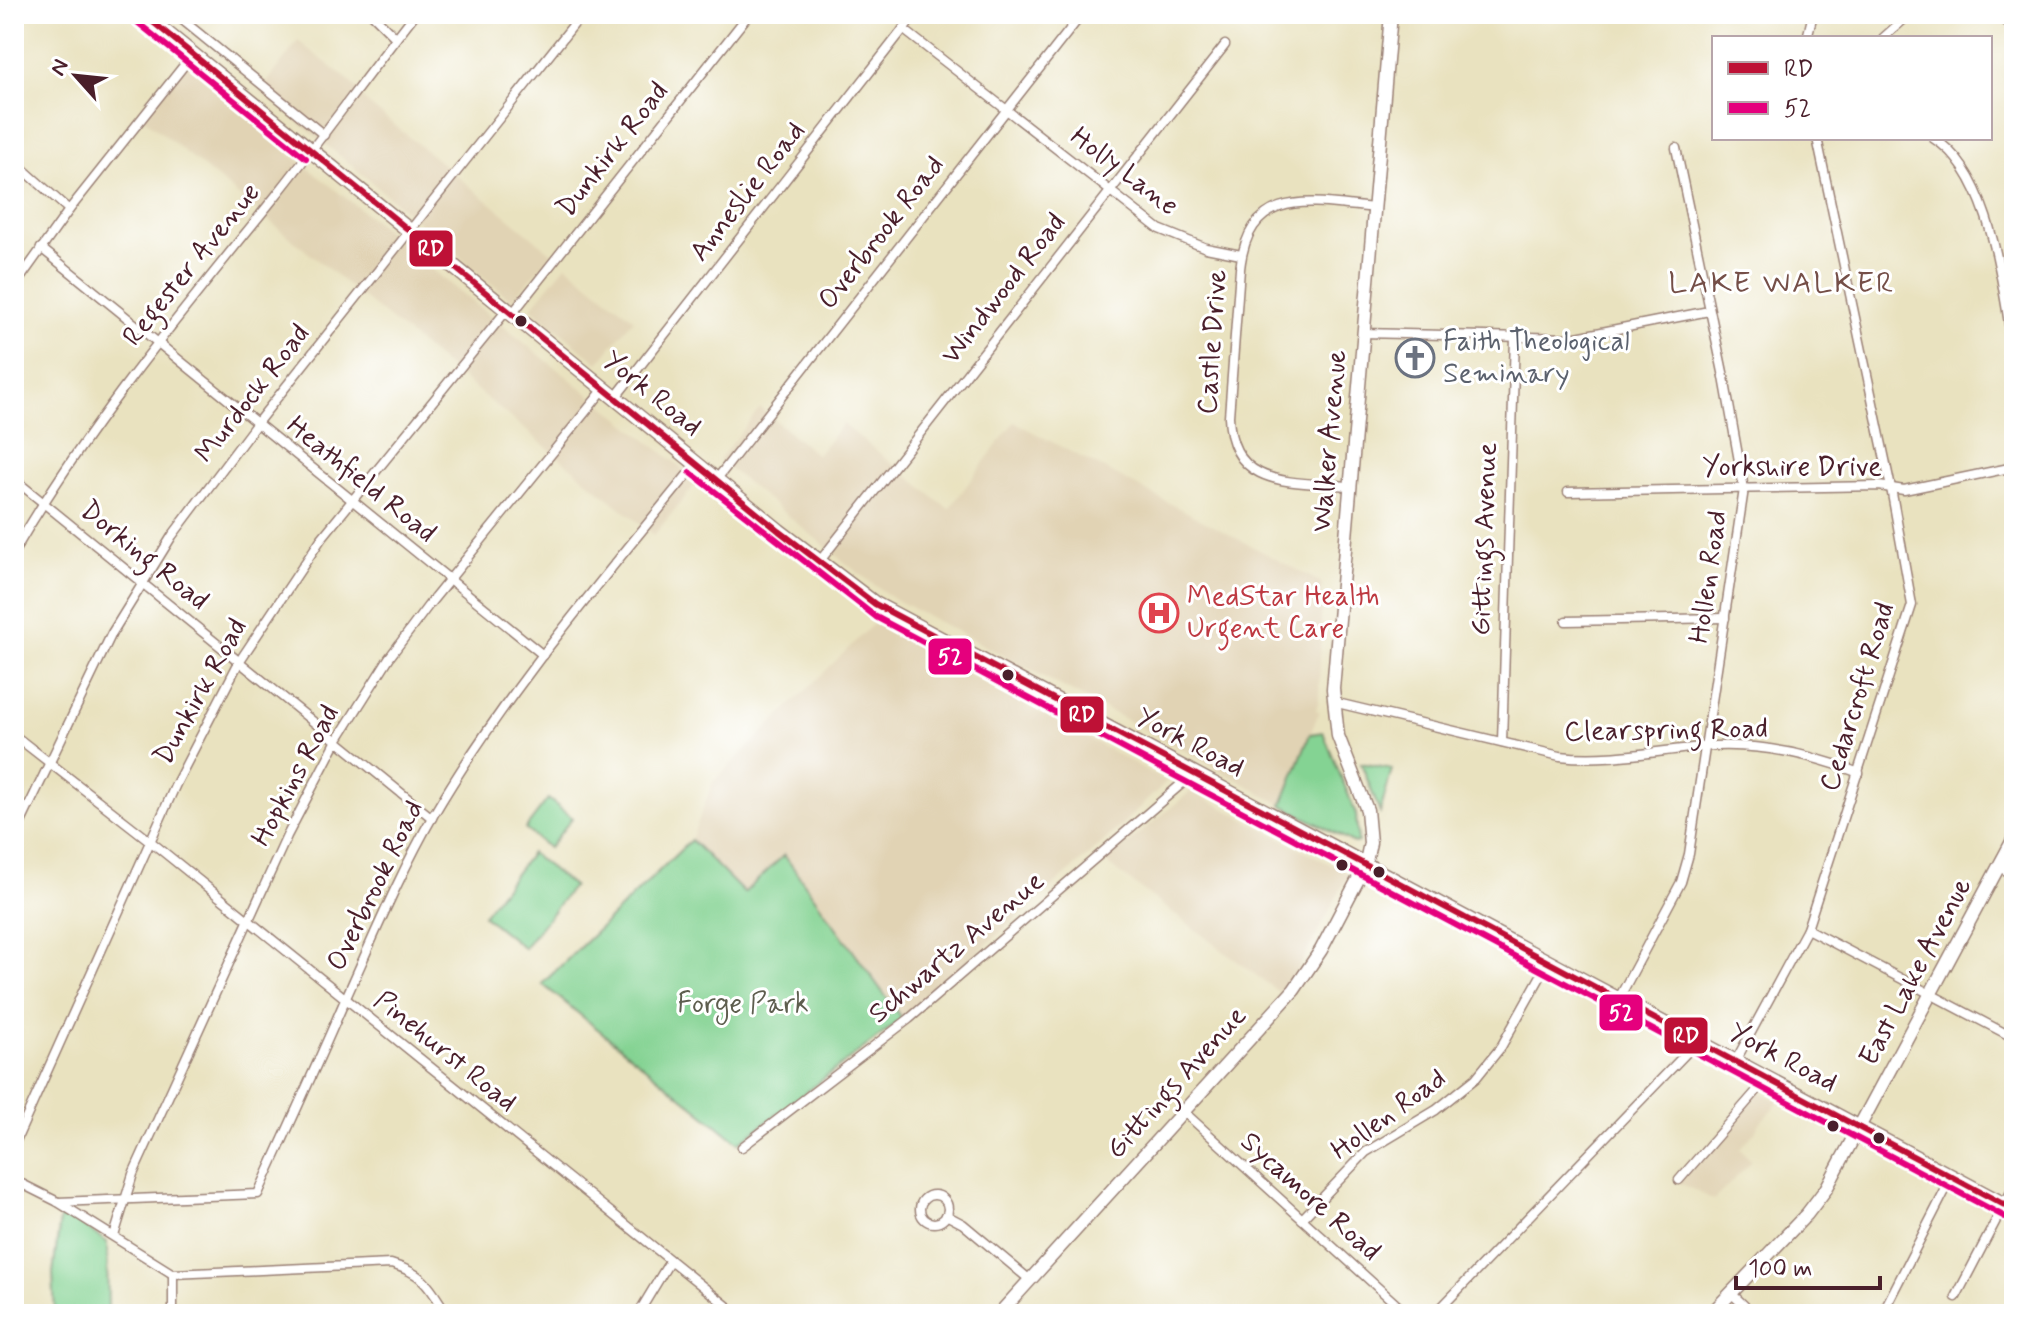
<svg xmlns="http://www.w3.org/2000/svg" width="2028" height="1328" viewBox="0 0 2028 1328" font-family="Mynerve,sans-serif">
  <rect width="100%" height="100%" fill="#fff"/>
  <filter id="ink" filterUnits="userSpaceOnUse"><feTurbulence type="fractalNoise" baseFrequency=".0125" numOctaves="2"/><feDisplacementMap in="SourceGraphic" scale="16" xChannelSelector="R" yChannelSelector="G"/><feConvolveMatrix kernelMatrix="1 2 1 2 8 2 1 2 1" color-interpolation-filters="sRGB"/></filter>
  <filter id="wash" filterUnits="userSpaceOnUse"><feTurbulence type="fractalNoise" baseFrequency=".006" numOctaves="4" result="noise"/><feDisplacementMap in="SourceGraphic" scale="32" xChannelSelector="R" yChannelSelector="G"/><feGaussianBlur stdDeviation="1.8" result="paint"/><feColorMatrix in="noise" values="0 0 0 0 0 0 0 0 0 0 0 0 0 0 0 0 0 1.4 0 .05"/><feComposite in="paint" operator="in"/></filter>
  <g filter="url(#wash)">
    <rect width="100%" height="100%" fill="#e9e2bf"/>
    <g fill="#e1d3b4">
      <path d="M298,41L351,82L366,102L552,253L512,301L349,163L260,92Z"/>
      <path d="M185,63L298,160L395,237L406,249L681,467L695,485L654,535L141,116Z"/>
      <path d="M566,265L634,319L598,363L531,308Z"/>
      <path d="M760,408L817,455L843,424L949,509L1014,422L1322,583L1319,700L1316,710L1319,712L1282,805L1182,749L891,597L857,572L719,460Z"/>
      <path d="M874,623L1167,781L1110,836L902,1019L784,856L744,893L691,840L713,782Z"/>
      <path d="M1191,791L1349,874L1298,969L1281,994L1105,862Z"/>
      <path d="M1757,1090L1780,1101L1758,1125L1755,1132L1740,1149L1752,1161L1714,1200L1678,1182Z"/>
    </g>
    <g fill="#84d393" stroke="#67795f" stroke-width="2">
      <path d="M1323,732L1356,814L1358,842L1354,843L1282,805L1310,734Z"/>
      <path d="M1361,763L1392,769L1380,813Z"/>
      <path d="M548,799L572,818L549,848L525,829Z"/>
      <path d="M691,840L744,893L784,855L902,1019L739,1143L542,984Z"/>
      <path d="M531,853L573,886L524,948L483,915Z"/>
      <path d="M61,1212L107,1242L108,1314H55L53,1273Z"/>
    </g>
  </g>
  <g filter="url(#ink)">
    <g fill="none" stroke-linecap="round" stroke-linejoin="round">
      <defs>
        <g id="street">
          <path d="M175,14L324,135"/>
          <path d="M372,14L396,38"/>
          <path d="M1996,14L2014,27"/>
          <path d="M903,29L1159,229L1206,248L1241,255"/>
          <path d="M1807,38L1813,14"/>
          <path d="M1883,38L1910,14"/>
          <path d="M1933,138C1993,174 2002,289 2014,353"/>
          <path d="M14,161L69,210"/>
          <path d="M41,248L543,655"/>
          <path d="M14,287L69,210L193,54"/>
          <path d="M512,314L749,14"/>
          <path d="M1363,333L1571,338L1709,311"/>
          <path d="M615,398L915,14"/>
          <path d="M14,479L432,818"/>
          <path d="M716,480L1082,14"/>
          <path d="M1349,486C1294,481 1231,490 1229,416L1240,269C1249,185 1312,202 1375,208"/>
          <path d="M1568,492L1879,486L1904,490L2014,467"/>
          <path d="M14,552C87,425 182,312 274,198C322,138 367,75 415,14"/>
          <path d="M819,562L1225,45"/>
          <path d="M1566,621L1725,618"/>
          <path d="M1333,702L1560,756C1611,762 1663,749 1714,746C1763,744 1813,755 1859,773"/>
          <path d="M14,735L150,841L737,1314"/>
          <path d="M1502,742L1515,338"/>
          <path d="M14,837L112,633L172,536L257,423L582,14"/>
          <path d="M1999,867L2014,875"/>
          <path d="M1807,929L2014,1038"/>
          <path d="M1618,1000L1681,882L1689,854L1744,489L1724,377L1676,148"/>
          <path d="M1735,1062L1807,929L1912,605L1891,488L1817,138"/>
          <path d="M1184,1112L1407,1314"/>
          <path d="M14,1145L176,784L239,662L321,539L507,310"/>
          <path d="M742,1147L909,1019L1193,774"/>
          <path d="M14,1180L58,1202L173,1274L391,1264C425,1274 429,1286 447,1314"/>
          <path d="M1679,1180L1767,1079"/>
          <circle cx="934" cy="1209" r="14"/>
          <path d="M58,1202L258,1194C287,1130 317,1065 345,1000C373,938 400,873 434,814C508,688 605,577 696,464"/>
          <path d="M946,1215L963,1224L1030,1280"/>
          <path d="M1302,1219L1366,1152L1436,1110L1476,1078L1501,1047L1548,963"/>
          <path d="M114,1236L133,1174L287,836L336,742L389,658L428,606L604,389"/>
          <path d="M1731,1293L1753,1314"/>
          <path d="M1956,1297L2014,1186"/>
          <path d="M1004,1308L1018,1314"/>
          <path d="M173,1314V1274"/>
          <path d="M638,1314L670,1261"/>
          <path d="M1435,1314L1697,1042"/>
          <path d="M1882,1314L1952,1177"/>
        </g>
        <g id="secondary">
          <path d="M999,1314L1294,990L1321,950L1365,866L1370,843L1367,810L1338,736L1333,689L1391,14"/>
          <path d="M1711,1314L1807,1214L1826,1189L2014,838"/>
        </g>
        <path id="primary" d="M143,14L779,531L875,604L2014,1210"/>
      </defs>
      <use href="#street" stroke="#9a8075" stroke-width="11"/>
      <use href="#secondary" stroke="#9a8075" stroke-width="15"/>
      <use href="#primary" stroke="#9a8075" stroke-width="17"/>
      <use href="#street" stroke="#fff" stroke-width="8"/>
      <use href="#secondary" stroke="#fff" stroke-width="12"/>
      <use href="#primary" stroke="#fff" stroke-width="14"/>
      <defs>
        <path id="bus-1" d="M143,14L779,531L875,604L2014,1210"/>
        <g id="bus-2">
          <path d="M137,22L306,158"/>
          <path d="M690,472L876,617L2009,1219"/>
        </g>
      </defs>
      <use href="#bus-1" stroke="#fff" stroke-width="12"/>
      <use href="#bus-2" stroke="#fff" stroke-width="12"/>
      <use href="#bus-1" stroke="#be1136" stroke-width="6"/>
      <use href="#bus-2" stroke="#e5007d" stroke-width="6"/>
    </g>
  </g>
  <defs>
    <symbol id="church-ring" viewBox="-11 -11 22 22"><circle r="9.5" fill="#fff" stroke="#6b7280" stroke-width="1.5"/><path d="M-1.2-6h2.4v3.5h3.3v2.4h-3.3V6h-2.4V-.1h-3.3v-2.4h3.3Z" fill="#6b7280"/></symbol>
    <symbol id="hospital-ring" viewBox="-11 -11 22 22"><circle r="9.5" fill="#fff" stroke="#e0444e" stroke-width="1.5"/><path d="M-5-5h3v3.5h4V-5h3V5h-3V1.5h-4V5h-3Z" fill="#e0444e"/></symbol>
  </defs>
  <g fill-rule="evenodd">
    <use href="#church-ring" x="1393" y="336" width="44" height="44"/>
    <use href="#hospital-ring" x="1137" y="591" width="44" height="44"/>
  </g>
  <g fill="#4a1f2b" stroke="#fff" stroke-width="3">
    <circle cx="521" cy="321" r="7"/>
    <circle cx="1008" cy="675" r="7"/>
    <circle cx="1342" cy="865" r="7"/>
    <circle cx="1379" cy="872" r="7"/>
    <circle cx="1833" cy="1126" r="7"/>
    <circle cx="1879" cy="1138" r="7"/>
  </g>
  <g text-anchor="middle" dominant-baseline="central" stroke-width="6" stroke-linejoin="round" paint-order="stroke">
    <g font-size="28" fill="#4a1f2b" stroke="#fff">
      <text transform="translate(613 150) rotate(-52)">Dunkirk Road</text>
      <text transform="translate(1124 172) rotate(37)">Holly Lane</text>
      <text transform="translate(748 192) rotate(-52)">Anneslie Road</text>
      <text transform="translate(882 233) rotate(-52)">Overbrook Road</text>
      <text transform="translate(192 265) rotate(-51)">Regester Avenue</text>
      <text transform="translate(1004 289) rotate(-52)">Windwood Road</text>
      <text transform="translate(1213 342) rotate(-86)">Castle Drive</text>
      <text transform="translate(253 394) rotate(-52)">Murdock Road</text>
      <text transform="translate(652 394) rotate(39)">York Road</text>
      <text transform="translate(1330 441) rotate(-85)">Walker Avenue</text>
      <text x="1792" y="467">Yorkshire Drive</text>
      <text transform="translate(361 480) rotate(39)">Heathfield Road</text>
      <text transform="translate(1485 539) rotate(-88)">Gittings Avenue</text>
      <text transform="translate(144 556) rotate(39)">Dorking Road</text>
      <text transform="translate(1709 577) rotate(-82)">Hollen Road</text>
      <text transform="translate(201 692) rotate(-61)">Dunkirk Road</text>
      <text transform="translate(1858 697) rotate(-73)">Cedarcroft Road</text>
      <text transform="translate(1666 731) rotate(-1)">Clearspring Road</text>
      <text transform="translate(1190 743) rotate(28)">York Road</text>
      <text transform="translate(296 776) rotate(-62)">Hopkins Road</text>
      <text transform="translate(376 886) rotate(-64)">Overbrook Road</text>
      <text transform="translate(957 948) rotate(-40)">Schwartz Avenue</text>
      <text transform="translate(1916 972) rotate(-62)">East Lake Avenue</text>
      <text transform="translate(445 1052) rotate(39)">Pinehurst Road</text>
      <text transform="translate(1783 1058) rotate(28)">York Road</text>
      <text transform="translate(1177 1083) rotate(-48)">Gittings Avenue</text>
      <text transform="translate(1389 1115) rotate(-36)">Hollen Road</text>
      <text transform="translate(1310 1197) rotate(42)">Sycamore Road</text>
    </g>
    <g font-size="28" fill="#5b616d" stroke="#fff" text-anchor="start">
      <text x="1443" y="342">Faith Theological<tspan x="1443" dy="32">Seminary</tspan></text>
    </g>
    <g font-size="28" fill="#be3a42" stroke="#fff" text-anchor="start">
      <text x="1187" y="597">MedStar Health<tspan x="1187" dy="32">Urgent Care</tspan></text>
    </g>
    <g font-size="28" fill="#5e5e4f" stroke="#fff">
      <text x="743" y="1004">Forge Park</text>
    </g>
    <g font-size="30" letter-spacing="2" fill="#754f48" stroke="#fff">
      <text x="1782" y="283">LAKE WALKER</text>
    </g>
  </g>
  <g stroke="#fff" stroke-width="3">
    <rect x="408" y="229" width="46" height="39" rx="8" fill="#be1136"/>
    <rect x="927" y="637" width="46" height="39" rx="8" fill="#e5007d"/>
    <rect x="1059" y="695" width="46" height="39" rx="8" fill="#be1136"/>
    <rect x="1598" y="993" width="46" height="39" rx="8" fill="#e5007d"/>
    <rect x="1663" y="1016" width="46" height="39" rx="8" fill="#be1136"/>
  </g>
  <g font-size="22" text-anchor="middle" font-weight="bold" fill="#fff">
    <text x="431" y="256">RD</text>
    <text x="950" y="664">52</text>
    <text x="1082" y="722">RD</text>
    <text x="1621" y="1020">52</text>
    <text x="1686" y="1043">RD</text>
  </g>
  <rect width="2028" height="1328" fill="none" stroke="#fff" stroke-width="48"/>
  <rect x="1712" y="36" width="280" height="104" fill="#ffffff" stroke="#b7a5aa" stroke-width="2"/>
  <rect x="1728" y="62" width="40" height="12" fill="#be1136" stroke="#b7a5aa" stroke-width="2"/>
  <text x="1784" y="76" font-size="24" fill="#4a1f2b">RD</text>
  <rect x="1728" y="102" width="40" height="12" fill="#e5007d" stroke="#b7a5aa" stroke-width="2"/>
  <text x="1784" y="116" font-size="24" fill="#4a1f2b">52</text>
  <g transform="translate(76 76) rotate(297)" stroke="#ffffff" stroke-width="6" paint-order="stroke">
  <path d="M0-6L14 30L0 20L-14 30Z" fill="#4a1f2b"/>
  <text y="-12" font-size="22" font-weight="bold" text-anchor="middle" fill="#4a1f2b">N</text>
  </g>
  <path d="M1736 1276v12h144v-12" fill="none" stroke="#4a1f2b" stroke-width="4"/>
  <text x="1748" y="1276" font-size="24" fill="#4a1f2b" stroke="#ffffff" stroke-width="6" paint-order="stroke">100 m</text>
</svg>
